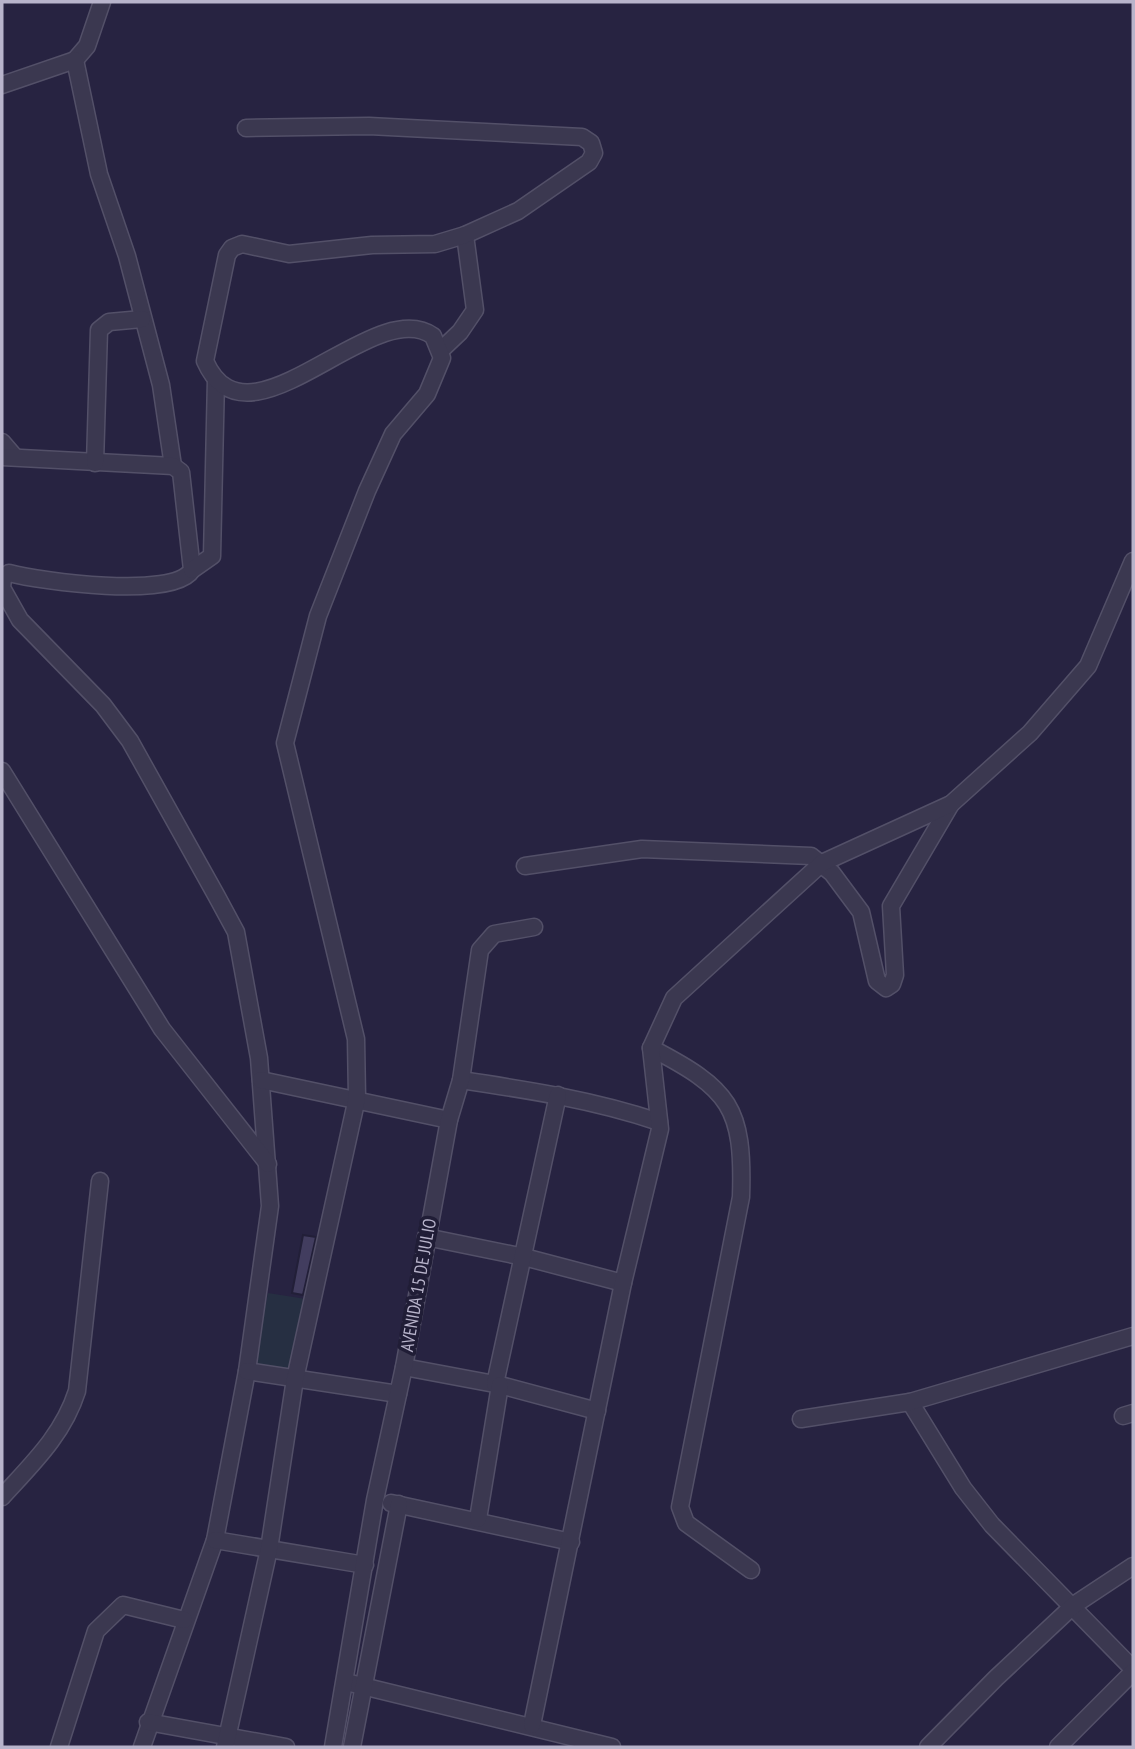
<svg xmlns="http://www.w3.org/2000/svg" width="1135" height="1749" viewBox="0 0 1135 1749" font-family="'PT Sans Narrow',sans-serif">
  <rect width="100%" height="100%" fill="#272341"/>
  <path fill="#262f42" d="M268,1293L306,1299L291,1369L253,1363Z"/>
  <path fill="#423d5f" stroke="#221f38" stroke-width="2" d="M303,1235L316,1237L303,1295L292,1293Z"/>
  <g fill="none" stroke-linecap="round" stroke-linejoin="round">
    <defs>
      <g id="minor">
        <path d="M75,60L87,46L102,2"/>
        <path d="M2,85L75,60L99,174L127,256L161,385L173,466"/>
        <path d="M441,350L460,332L475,310L465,235"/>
        <path d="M2,442L14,456"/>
        <path d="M2,457L173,466L181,472L192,570C174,600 40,581 9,573L3,578L2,588L20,620L103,705L130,741L216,895L236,932L259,1058L270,1206L247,1371L215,1540L142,1747"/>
        <path d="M95,463L99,330L109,322L142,319"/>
        <path d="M192,570L212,556L216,379"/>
        <path d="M2,771L162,1029L268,1164"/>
        <path d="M525,866L642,849L811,856L832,873L861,912L877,981L886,988L892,984L895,975L891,906L951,804"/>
        <path d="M651,1048C730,1089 744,1107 741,1197L680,1507L686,1523L751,1570"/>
        <path d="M261,1080L449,1120"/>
        <path d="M461,1080C528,1090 594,1100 659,1122"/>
        <path d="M426,1237L524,1257L623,1283"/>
        <path d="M404,1367L500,1385L597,1411"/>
        <path d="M247,1371L398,1394"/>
        <path d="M495,1384L558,1095"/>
        <path d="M910,1402L963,1488L992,1525L1133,1669"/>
        <path d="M1123,1416L1133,1413"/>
        <path d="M801,1419L910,1402L1133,1336"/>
        <path d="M2,1497C32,1464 63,1435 77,1391L100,1181"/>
        <path d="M391,1503L571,1542"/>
        <path d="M478,1519L500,1385"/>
        <path d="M215,1540L365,1565"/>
        <path d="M346,1682L612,1747"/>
        <path d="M148,1722L286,1747"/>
        <path d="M532,1725L623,1283L660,1129L651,1048L674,998L822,863L951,804L1030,733L1088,666L1133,561"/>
        <path d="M59,1747L96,1631L123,1605L184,1620"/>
        <path d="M225,1747L269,1549L295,1379L357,1098L356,1039L285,743L318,616L367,491L393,434L427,394L442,358L433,336C373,293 248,459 205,361L227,255L232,248L242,244L289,254L372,245L435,244L465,235L518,211L589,162L594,153L591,143L582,137L369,126L246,128"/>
        <path d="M333,1747L375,1500L404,1367L449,1120L461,1080L480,950L494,934L534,927"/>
        <path d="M352,1747L399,1504"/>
        <path d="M928,1747L996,1678L1074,1605L1133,1566"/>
        <path d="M1058,1747L1133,1672"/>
      </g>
    </defs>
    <use href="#minor" stroke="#535068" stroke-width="19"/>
    <use href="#minor" stroke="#3b3850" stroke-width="16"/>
  </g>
  <g text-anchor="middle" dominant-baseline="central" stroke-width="7" stroke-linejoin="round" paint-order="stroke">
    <g font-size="18" fill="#b8b4cb" stroke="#201d36">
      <text transform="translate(418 1285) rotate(-80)">AVENIDA 15 DE JULIO</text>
    </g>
  </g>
  <rect width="1135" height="1749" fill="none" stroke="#b8b4cb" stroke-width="7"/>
</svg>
